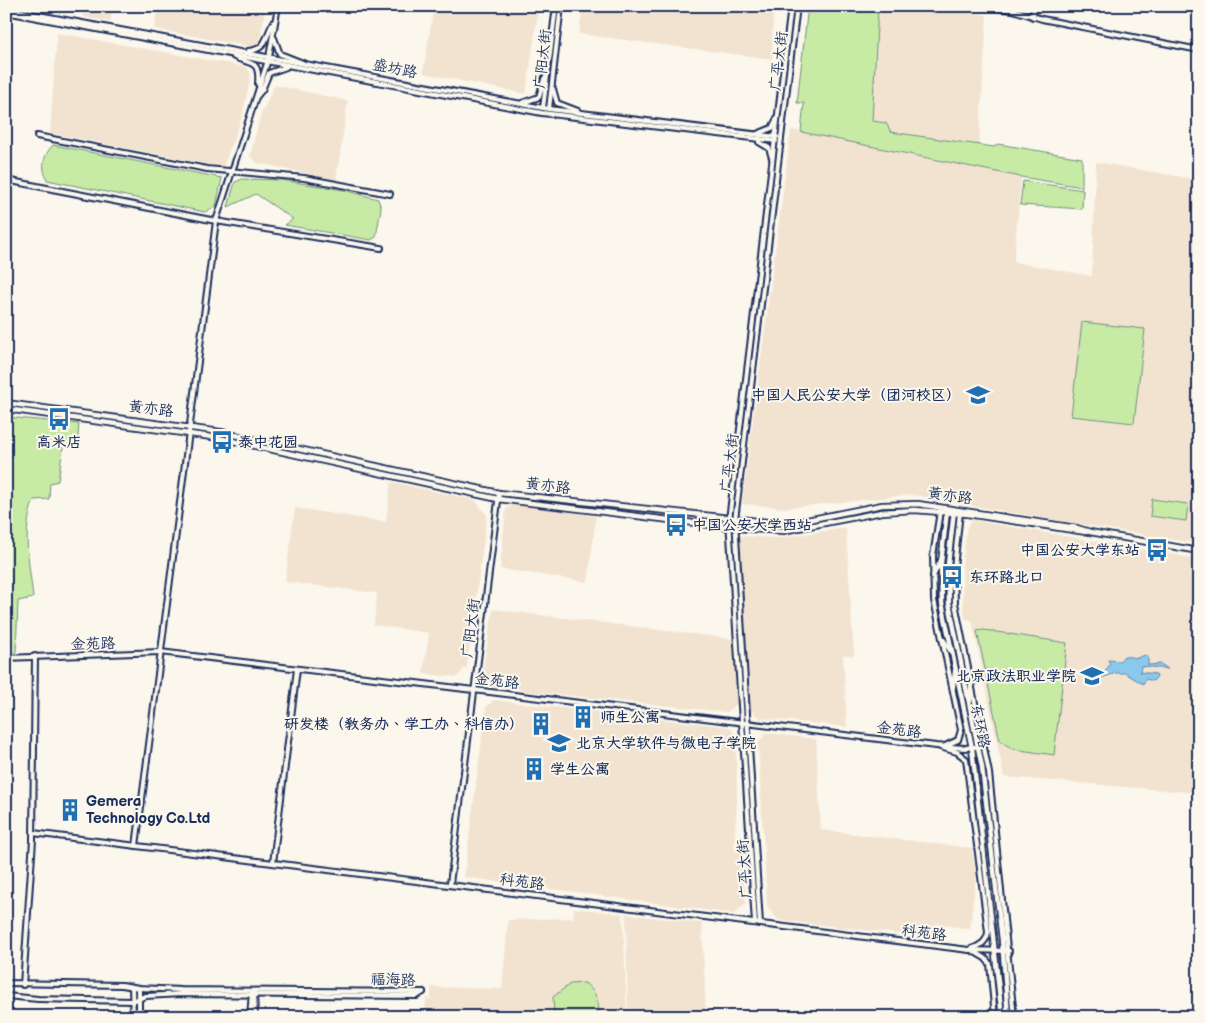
<svg xmlns="http://www.w3.org/2000/svg" width="1205" height="1023" viewBox="0 0 1205 1023" font-family="'Balsamiq Sans','LXGW WenKai TC',sans-serif">
  <rect width="100%" height="100%" fill="#fbf7ec"/>
  <filter id="ink" filterUnits="userSpaceOnUse"><feTurbulence type="fractalNoise" baseFrequency=".02" numOctaves="2"/><feDisplacementMap in="SourceGraphic" scale="10" xChannelSelector="R" yChannelSelector="G"/><feConvolveMatrix kernelMatrix="1 2 1 2 8 2 1 2 1" color-interpolation-filters="sRGB"/></filter>
  <g filter="url(#ink)">
    <g fill="#f2e3d0">
      <path d="M85,6H113L110,22L83,17Z"/>
      <path d="M158,6H266L259,45L252,47L154,29Z"/>
      <path d="M434,6H539L526,94L423,73Z"/>
      <path d="M583,6H773L772,59L579,34Z"/>
      <path d="M878,6H929L987,15L979,145L890,132L872,121Z"/>
      <path d="M57,33L247,67L251,75L242,117L223,167L50,133Z"/>
      <path d="M275,85L348,101L336,180L257,163L250,156L261,114Z"/>
      <path d="M791,130L1021,177L1014,262L1092,276L1096,162L1199,180V544L967,505L950,500L911,495L785,508L742,504Z"/>
      <path d="M391,482L475,500L487,515L467,666L457,677L423,674L429,633L374,625L377,593L285,582L295,508L386,522Z"/>
      <path d="M514,504L596,516L588,582L500,569L506,509Z"/>
      <path d="M972,520L1199,559V793L1004,777L972,620L965,619L963,603L962,565L967,526Z"/>
      <path d="M846,528L854,656L843,655L847,727L760,718L749,709L739,540L741,536L777,538Z"/>
      <path d="M493,609L733,639L737,704L727,712L524,691L514,687L490,684L486,682L483,670Z"/>
      <path d="M494,700L730,727L736,736L737,801L734,849H742L746,903L734,914L464,877L486,707Z"/>
      <path d="M766,733L816,739L821,830L972,848L976,875L970,929L936,924L934,938L778,920L767,906L758,744Z"/>
      <path d="M574,908L623,914L627,1017H425L426,998L431,999V987L502,989L508,920L573,918Z"/>
      <path d="M626,914L702,923L706,1017H628Z"/>
    </g>
    <g fill="#c7eba5" stroke="#718d82">
      <path d="M808,6L878,7L872,121L886,123L891,132L994,147L998,144L1082,158V187L1021,177L801,132L804,103H797Z"/>
      <path d="M53,145L222,178L216,206L205,212L47,180C41,166 43,156 53,145Z"/>
      <path d="M242,179L281,180L344,190L378,199L381,208L376,237L371,240L285,225L293,219L256,194L228,207L235,182Z"/>
      <path d="M1023,181L1083,190L1082,209L1020,205Z"/>
      <path d="M1082,322L1145,329L1134,423L1071,416Z"/>
      <path d="M6,417L79,424L77,447H63L58,481L50,483L49,499L34,500C21,530 30,567 33,598L18,601L16,653H6Z"/>
      <path d="M1152,499L1188,504L1186,521L1150,516Z"/>
      <path d="M984,630L1067,643L1054,755L1013,749L1000,741L977,631Z"/>
      <path d="M585,983C597,993 599,1002 599,1017H554L553,997L570,984Z"/>
    </g>
    <path fill="#8ac9eb" stroke="#5e8bb3" d="M1145,655L1148,657V665L1161,664L1168,669L1141,666L1140,672L1156,674L1157,677L1153,681L1146,679L1143,684L1125,673H1116L1101,678L1110,664L1108,660L1120,661L1124,656L1137,658Z"/>
    <g fill="none" stroke-linecap="round" stroke-linejoin="round">
      <defs>
        <g id="tertiary">
          <path d="M6,9L549,109L777,137"/>
          <path d="M6,12L542,113L776,141"/>
          <path d="M274,38L280,54L303,63"/>
          <path d="M248,51C268,50 265,35 274,22"/>
          <path d="M234,57C251,65 260,59 258,84"/>
          <path d="M553,89L557,103L578,111"/>
          <path d="M257,96L262,90L269,73L286,67"/>
          <path d="M522,103L539,97L544,79L547,75"/>
          <path d="M543,108L556,6"/>
          <path d="M549,109L561,6"/>
          <path d="M757,134L772,128L776,120"/>
          <path d="M37,136L207,169L304,178L390,194"/>
          <path d="M759,142L769,148L772,158"/>
          <path d="M6,180L216,221L381,248"/>
          <path d="M940,511L933,556L934,600L961,730L958,740L945,746"/>
          <path d="M960,512L954,568L955,603L989,773L1014,1017"/>
          <path d="M933,576L941,560"/>
          <path d="M942,637L951,652"/>
          <path d="M6,658L160,652L936,746L965,748L984,746"/>
          <path d="M953,688L955,670"/>
          <path d="M970,702L971,684"/>
          <path d="M940,747L957,752L966,759L988,932C987,942 980,946 971,949"/>
          <path d="M33,833L969,950L1009,951"/>
          <path d="M136,846L216,221L269,57L278,6"/>
          <path d="M273,863L297,669"/>
          <path d="M450,884L499,493"/>
          <path d="M755,923L729,520L791,6"/>
          <path d="M760,924L735,520L797,6"/>
          <path d="M973,951L985,958L990,964L995,1017"/>
          <path d="M23,985L33,840L35,656"/>
          <path d="M254,992L255,1017"/>
          <path d="M250,1017L252,992"/>
        </g>
        <g id="secondary">
          <path d="M980,6L1013,10L1042,19L1199,50"/>
          <path d="M1010,6L1028,8"/>
          <path d="M1033,17L1034,6"/>
          <path d="M6,983L122,985L139,988L181,990L423,992"/>
          <path d="M132,987L133,1017"/>
          <path d="M139,988V1017"/>
          <path d="M6,996L38,999L132,1001L146,996L181,994L417,996L423,992"/>
        </g>
        <g id="primary">
          <path d="M6,403L221,432L499,493L787,524L882,505L918,504L1077,528L1090,532L1199,551"/>
          <path d="M6,409L219,438L498,499L735,528L783,531L882,512L914,510L967,514L1086,532"/>
          <path d="M947,511L941,563L942,603L972,748L1002,1017"/>
          <path d="M954,511L948,564L949,603L982,767L1002,940L1008,1017"/>
        </g>
      </defs>
      <use href="#tertiary" stroke="#1b2f5e" stroke-width="8"/>
      <use href="#secondary" stroke="#1b2f5e" stroke-width="8"/>
      <use href="#primary" stroke="#1b2f5e" stroke-width="8"/>
      <use href="#tertiary" stroke="#fbf7ec" stroke-width="4"/>
      <use href="#secondary" stroke="#fbf7ec" stroke-width="4"/>
      <use href="#primary" stroke="#fbf7ec" stroke-width="4.5"/>
    </g>
  </g>
  <defs>
    <symbol id="university-bare" viewBox="-9 -9 18 18"><path d="M0-5L7-2L0 1L-7-2ZM-4 1L0 2.5L4 1V4Q0 6-4 4Z" fill="#1f6fb2" stroke="#fbf7ec" stroke-width="2.5" paint-order="stroke"/></symbol>
    <symbol id="bus-bare" viewBox="-9 -9 18 18"><path d="M-5-6H5V4H4V6H2V4H-2V6H-4V4H-5ZM-3.5-4V0h7V-4ZM-3.5 1.2v1.5H-2V1.2ZM2 1.2v1.5H3.5V1.2Z" fill="#1f6fb2" stroke="#fbf7ec" stroke-width="2.5" paint-order="stroke"/></symbol>
    <symbol id="building-bare" viewBox="-9 -9 18 18"><path d="M-4-6H4V6H1V3H-1V6H-4ZM-2.5-4.3h1.7v1.8h-1.7ZM.8-4.3h1.7v1.8H.8ZM-2.5-1h1.7V.8h-1.7ZM.8-1h1.7V.8H.8Z" fill="#1f6fb2" stroke="#fbf7ec" stroke-width="2.5" paint-order="stroke"/></symbol>
  </defs>
  <g fill-rule="evenodd">
    <use href="#university-bare" x="962" y="379" width="32" height="32"/>
    <use href="#bus-bare" x="43" y="403" width="32" height="32"/>
    <use href="#bus-bare" x="206" y="426" width="32" height="32"/>
    <use href="#bus-bare" x="660" y="509" width="32" height="32"/>
    <use href="#bus-bare" x="1141" y="534" width="32" height="32"/>
    <use href="#bus-bare" x="936" y="561" width="32" height="32"/>
    <use href="#university-bare" x="1076" y="660" width="32" height="32"/>
    <use href="#building-bare" x="567" y="701" width="32" height="32"/>
    <use href="#building-bare" x="525" y="708" width="32" height="32"/>
    <use href="#university-bare" x="543" y="727" width="32" height="32"/>
    <use href="#building-bare" x="518" y="753" width="32" height="32"/>
    <use href="#building-bare" x="54" y="794" width="32" height="32"/>
  </g>
  <g text-anchor="middle" dominant-baseline="central" stroke-width="4" stroke-linejoin="round" paint-order="stroke">
    <g font-size="15" fill="#1b2f5e" stroke="#fbf7ec">
      <text transform="translate(543 59) rotate(-84)">广阳大街</text>
      <text transform="translate(779 61) rotate(-83)">广平大街</text>
      <text transform="translate(395 69) rotate(11)">盛坊路</text>
      <text transform="translate(151 409) rotate(7)">黄亦路</text>
      <text transform="translate(730 463) rotate(-83)">广平大街</text>
      <text transform="translate(548 486) rotate(7)">黄亦路</text>
      <text transform="translate(950 496) rotate(8)">黄亦路</text>
      <text transform="translate(471 628) rotate(-83)">广阳大街</text>
      <text transform="translate(93 644) rotate(-1)">金苑路</text>
      <text transform="translate(497 681) rotate(7)">金苑路</text>
      <text transform="translate(980 726) rotate(79)">东环路</text>
      <text transform="translate(899 730) rotate(7)">金苑路</text>
      <text transform="translate(745 869) rotate(-94)">广平大街</text>
      <text transform="translate(522 882) rotate(7)">科苑路</text>
      <text transform="translate(924 933) rotate(7)">科苑路</text>
      <text transform="translate(393 980) rotate(1)">福海路</text>
    </g>
    <g font-size="15" font-weight="bold" fill="#1b2f5e" stroke="#fbf7ec" text-anchor="start">
      <text x="961" y="395" text-anchor="end">中国人民公安大学（团河校区）</text>
      <text x="59" y="442" text-anchor="middle">高米店</text>
      <text x="238" y="442">泰中花园</text>
      <text x="692" y="525">中国公安大学西站</text>
      <text x="1140" y="550" text-anchor="end">中国公安大学东站</text>
      <text x="969" y="577">东环路北口</text>
      <text x="1076" y="676" text-anchor="end">北京政法职业学院</text>
      <text x="600" y="717">师生公寓</text>
      <text x="524" y="724" text-anchor="end">研发楼（教务办、学工办、科信办）</text>
      <text x="576" y="743">北京大学软件与微电子学院</text>
      <text x="550" y="769">学生公寓</text>
      <text x="86" y="801">Gemera<tspan x="86" dy="17">Technology Co.Ltd</tspan></text>
    </g>
  </g>
  <rect width="1205" height="1023" fill="none" stroke="#fbf7ec" stroke-width="25"/>
  <rect x="12" y="12" width="1180" height="998" fill="none" stroke="#1b2f5e" stroke-width="2" filter="url(#ink)"/>
</svg>
